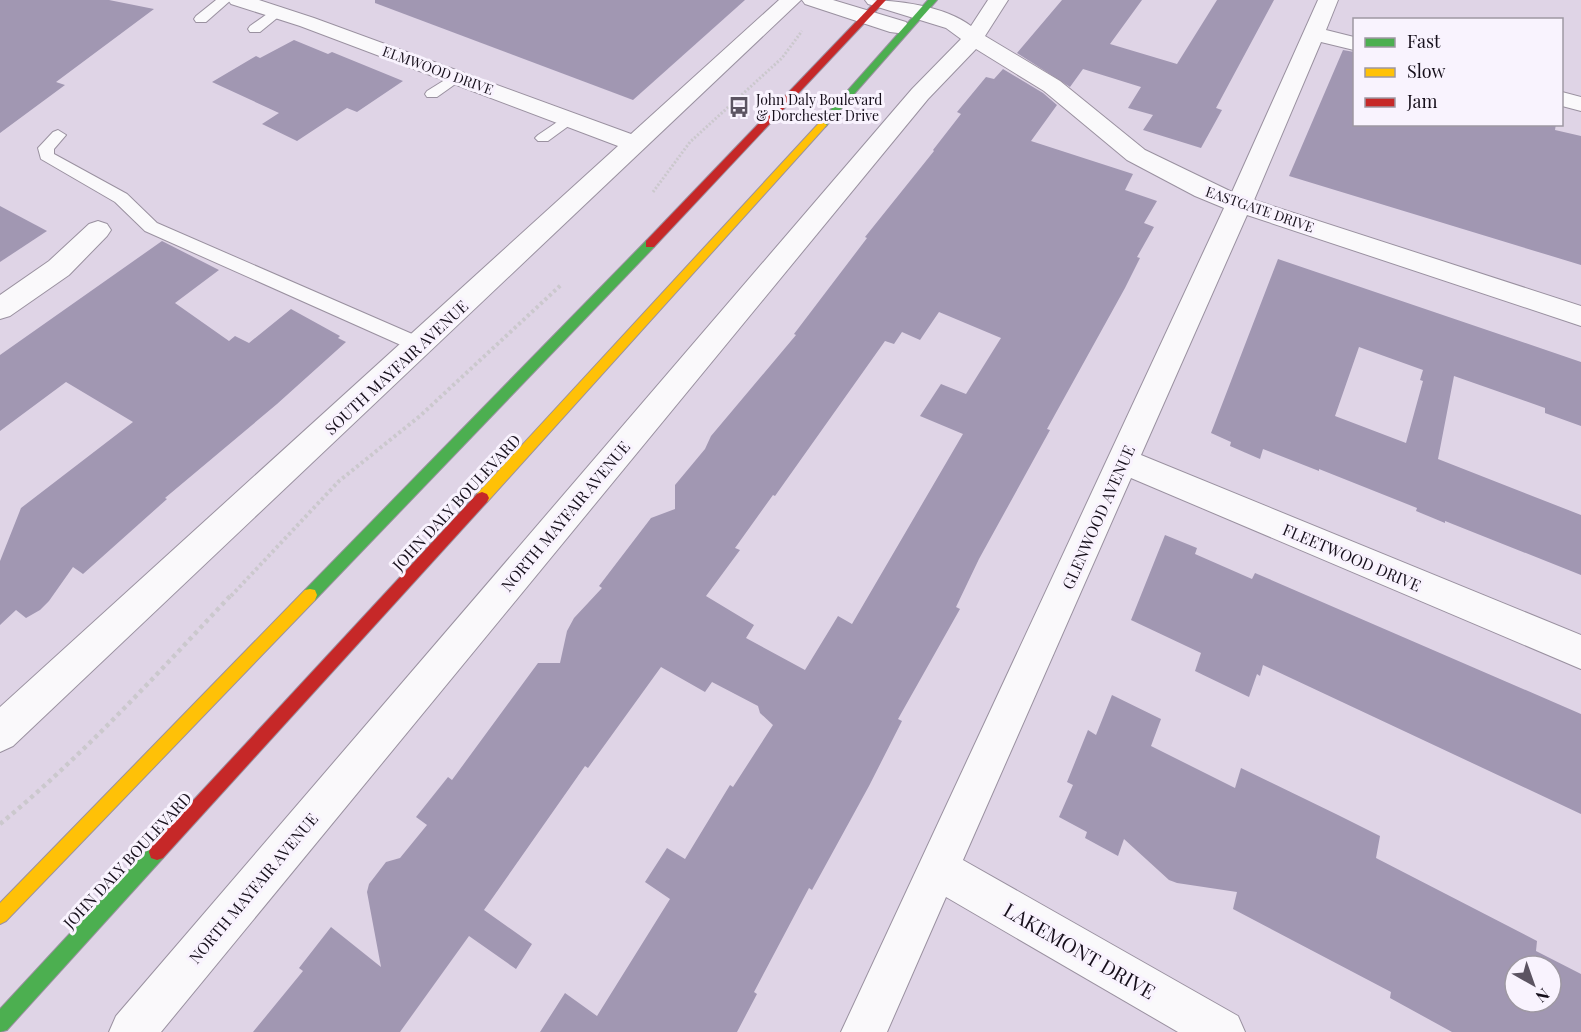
<svg xmlns="http://www.w3.org/2000/svg" width="1581" height="1032" viewBox="0 0 1581 1032" font-family="'Playfair Display',serif">
  <rect width="100%" height="100%" fill="#dfd4e6"/>
  <g fill="#a197b2" fill-rule="evenodd">
    <path d="M0,0H109L154,9L56,82L65,85L0,133Z"/>
    <path d="M375,0H745L633,100L375,3Z"/>
    <path d="M1062,0H1142L1110,44L1177,64L1217,0H1274L1216,108L1222,110L1201,148L1143,130L1153,115L1128,108L1141,87L1083,69L1070,87L1017,53Z"/>
    <path d="M294,40L328,54L332,52L403,81L357,112L347,108L297,141L262,124L279,113L212,82L256,56L260,58Z"/>
    <path d="M1343,50L1354,52V124H1556L1555,130L1581,136V265L1289,176Z"/>
    <path d="M1003,69L1043,93L1057,105L1031,141L1133,174L1125,190L1157,201L1144,223L1154,227L1137,257L1140,258L1125,288L1047,429L1050,430L979,559L956,607L960,609L898,719L902,721L869,786L812,890L809,888L754,992L757,994L737,1032H540L565,993L597,1016L670,899L645,882L667,848L685,859L730,785L733,787L773,725L760,713L758,706L712,682L705,692L661,667L588,768L585,766L484,910L532,944L516,969L469,936L400,1032H253L303,971L299,968L331,927L381,967L367,892L369,884L386,862L400,858L427,825L416,817L448,777L452,780L538,663H560L567,631L574,618L602,588L599,586L651,518L675,509V485L705,449L711,436L796,335L794,334L867,238L865,237L934,151L933,150L961,114L957,112L986,77L994,79ZM939,312L1001,338L966,394L941,384L920,416L963,434L852,624L838,616L805,670L746,638L754,625L706,596L740,550L735,548L773,495L775,496L885,341L894,344L902,332L920,340Z"/>
    <path d="M0,206L47,231L0,262Z"/>
    <path d="M162,241L219,270L175,303L229,341L235,336L249,343L291,309L340,336L338,338L346,342L277,404L165,498L167,499L83,574L73,567L49,601L40,610L26,618L16,610L0,625V561L21,508L133,422L66,382L0,431V355Z"/>
    <path d="M1278,259L1581,362V426L1545,413V408L1454,376L1438,459L1581,515V575L1445,521V523L1416,511L1417,508L1319,469V471L1263,449L1260,459L1230,446L1231,442L1211,433ZM1359,347L1423,370L1420,380L1423,381L1406,443L1335,416Z"/>
    <path d="M1165,535L1197,548L1195,554L1252,579L1255,573L1581,714V814L1263,665L1260,676L1257,674L1249,697L1195,671L1201,653L1131,620Z"/>
    <path d="M1112,695L1161,719L1151,746L1235,788L1241,768L1338,815L1380,836L1376,858L1537,941L1536,951L1581,974V1032H1452L1390,998L1391,992L1233,909L1237,892L1177,883L1169,880L1124,839L1118,856L1085,838L1087,832L1059,817L1073,785L1067,782L1088,730L1096,735ZM1515,966H1551V1002H1515Z"/>
  </g>
  <g fill="none" stroke-linecap="round" stroke-linejoin="round">
    <defs>
      <g id="lane">
        <path d="M216,0H231L206,22H196L194,19L196,16Z"/>
        <path d="M277,7L282,8L284,11L282,14L260,32H250L248,29L250,26Z"/>
        <path d="M456,73L461,74L463,77L461,80L437,97H427L425,94L427,91Z"/>
        <path d="M569,114L576,119L574,122L548,141H538L535,138L538,135Z"/>
        <path d="M58,130L66,135L54,149V154L127,194L157,223L426,340L428,345L426,350L419,352L412,350L145,231L115,202L41,159L38,148L53,132Z"/>
      </g>
      <g id="street">
        <path d="M228,0H259L314,18L631,134L779,0H801L13,746L0,752V707L618,146L300,26L231,4Z"/>
        <path d="M802,0H833L906,22L909,27L906,32L898,33L890,32L805,4Z"/>
        <path d="M865,0C897,0 945,6 971,26L988,0H1008L985,36L1060,81L1145,150L1232,192L1318,0H1338L1326,30L1354,37V50L1321,42L1254,200L1581,306V326L1247,215L1141,455L1581,635V669L1131,478L963,860L1238,1016L1245,1032H1178L946,897L887,1032H841L1224,208L1195,196L1127,160L1044,91L976,49L928,99L161,1032H109L116,1016L912,89L961,39L946,28L868,4Z"/>
        <path d="M1562,92L1581,97V111L1562,106Z"/>
        <path d="M98,221L107,224L111,230L107,236L69,275L10,316L0,319V295L49,261L89,224Z"/>
      </g>
      <g id="fast">
        <path d="M928,0H937L825,127H819V123Z"/>
        <path d="M650,240L655,244L654,247L315,600L310,601L305,600L303,595L305,590L646,241Z"/>
        <path d="M157,844L163,846L165,852L163,858L7,1030L0,1032V1009L151,846Z"/>
      </g>
      <g id="slow">
        <path d="M822,122L827,125L825,127L487,502H477L475,498L477,494L819,123Z"/>
        <path d="M310,589L315,590L317,595L315,600L6,921L0,924V903L305,590Z"/>
      </g>
      <g id="jam">
        <path d="M877,0H886L654,247H646V241Z"/>
        <path d="M482,492L487,494L489,498L487,502L163,858L157,860L151,858L149,852L151,846L477,494Z"/>
      </g>
    </defs>
    <use href="#lane" stroke="#9a91a0" stroke-width="2"/>
    <use href="#street" stroke="#9a91a0" stroke-width="2"/>
    <use href="#fast" stroke="#9a91a0" stroke-width="2"/>
    <use href="#slow" stroke="#9a91a0" stroke-width="2"/>
    <use href="#jam" stroke="#9a91a0" stroke-width="2"/>
    <path stroke="#cbc8cd" stroke-width="3" stroke-dasharray="2 2" stroke-linecap="butt" d="M653,192L690,142L782,58L802,31"/>
    <path stroke="#cbc8cd" stroke-width="4" stroke-dasharray="3 3" stroke-linecap="butt" d="M231,596L339,481L420,416L562,284"/>
    <path stroke="#cbc8cd" stroke-width="4.5" stroke-dasharray="4 4" stroke-linecap="butt" d="M0,824C84,755 158,673 232,594"/>
    <use href="#lane" fill="#faf9fb" fill-rule="evenodd"/>
    <use href="#street" fill="#faf9fb" fill-rule="evenodd"/>
    <use href="#fast" fill="#4caf50" fill-rule="evenodd"/>
    <use href="#slow" fill="#ffc107" fill-rule="evenodd"/>
    <use href="#jam" fill="#c62828" fill-rule="evenodd"/>
  </g>
  <defs>
    <symbol id="bus-bare" viewBox="-9 -9 18 18"><path d="M-5-6H5V4H4V6H2V4H-2V6H-4V4H-5ZM-3.5-4V0h7V-4ZM-3.5 1.2v1.5H-2V1.2ZM2 1.2v1.5H3.5V1.2Z" fill="#5c5462" stroke="#f9f3fe" stroke-width="2.5" paint-order="stroke"/></symbol>
  </defs>
  <g fill-rule="evenodd">
    <use href="#bus-bare" x="724" y="92" width="30" height="30"/>
  </g>
  <g text-anchor="middle" dominant-baseline="central" stroke-width="6" stroke-linejoin="round" paint-order="stroke">
    <g font-size="14" fill="#160f1b" stroke="#f9f3fe">
      <text transform="translate(438 70) rotate(20)">ELMWOOD DRIVE</text>
      <text transform="translate(1260 209) rotate(19)">EASTGATE DRIVE</text>
    </g>
    <g font-size="14" fill="#160f1b" stroke="#f9f3fe" text-anchor="start">
      <text x="756" y="99">John Daly Boulevard<tspan x="756" dy="16">&amp; Dorchester Drive</tspan></text>
    </g>
    <g font-size="16" fill="#160f1b" stroke="#f9f3fe">
      <text transform="translate(396 367) rotate(-43)">SOUTH MAYFAIR AVENUE</text>
      <text transform="translate(456 502) rotate(-47)">JOHN DALY BOULEVARD</text>
      <text transform="translate(565 516) rotate(-50)">NORTH MAYFAIR AVENUE</text>
      <text transform="translate(1098 517) rotate(-66)">GLENWOOD AVENUE</text>
      <text transform="translate(1352 557) rotate(23)">FLEETWOOD DRIVE</text>
      <text transform="translate(127 860) rotate(-47)">JOHN DALY BOULEVARD</text>
      <text transform="translate(253 888) rotate(-50)">NORTH MAYFAIR AVENUE</text>
    </g>
    <g font-size="20" fill="#160f1b" stroke="#f9f3fe">
      <text transform="translate(1080 950) rotate(30)">LAKEMONT DRIVE</text>
    </g>
  </g>
  <rect x="1353" y="18" width="210" height="108" fill="#f9f3fe" stroke="#9e98a3" stroke-width="1.5"/>
  <rect x="1365" y="38" width="30" height="9" fill="#4caf50" stroke="#9e98a3" stroke-width="1.5"/>
  <text x="1407" y="48" font-size="18" fill="#160f1b">Fast</text>
  <rect x="1365" y="68" width="30" height="9" fill="#ffc107" stroke="#9e98a3" stroke-width="1.5"/>
  <text x="1407" y="78" font-size="18" fill="#160f1b">Slow</text>
  <rect x="1365" y="98" width="30" height="9" fill="#c62828" stroke="#9e98a3" stroke-width="1.5"/>
  <text x="1407" y="108" font-size="18" fill="#160f1b">Jam</text>
  <g transform="translate(1533 984) rotate(140)"><circle r="28" fill="#f9f3fe" stroke="#9e98a3" stroke-width="1.5"/>
  <path d="M0-4.5L10 22L0 15L-10 22Z" fill="#5c5462"/>
  <text y="-9" font-size="16" font-weight="bold" text-anchor="middle" fill="#160f1b">N</text>
  </g>
</svg>
